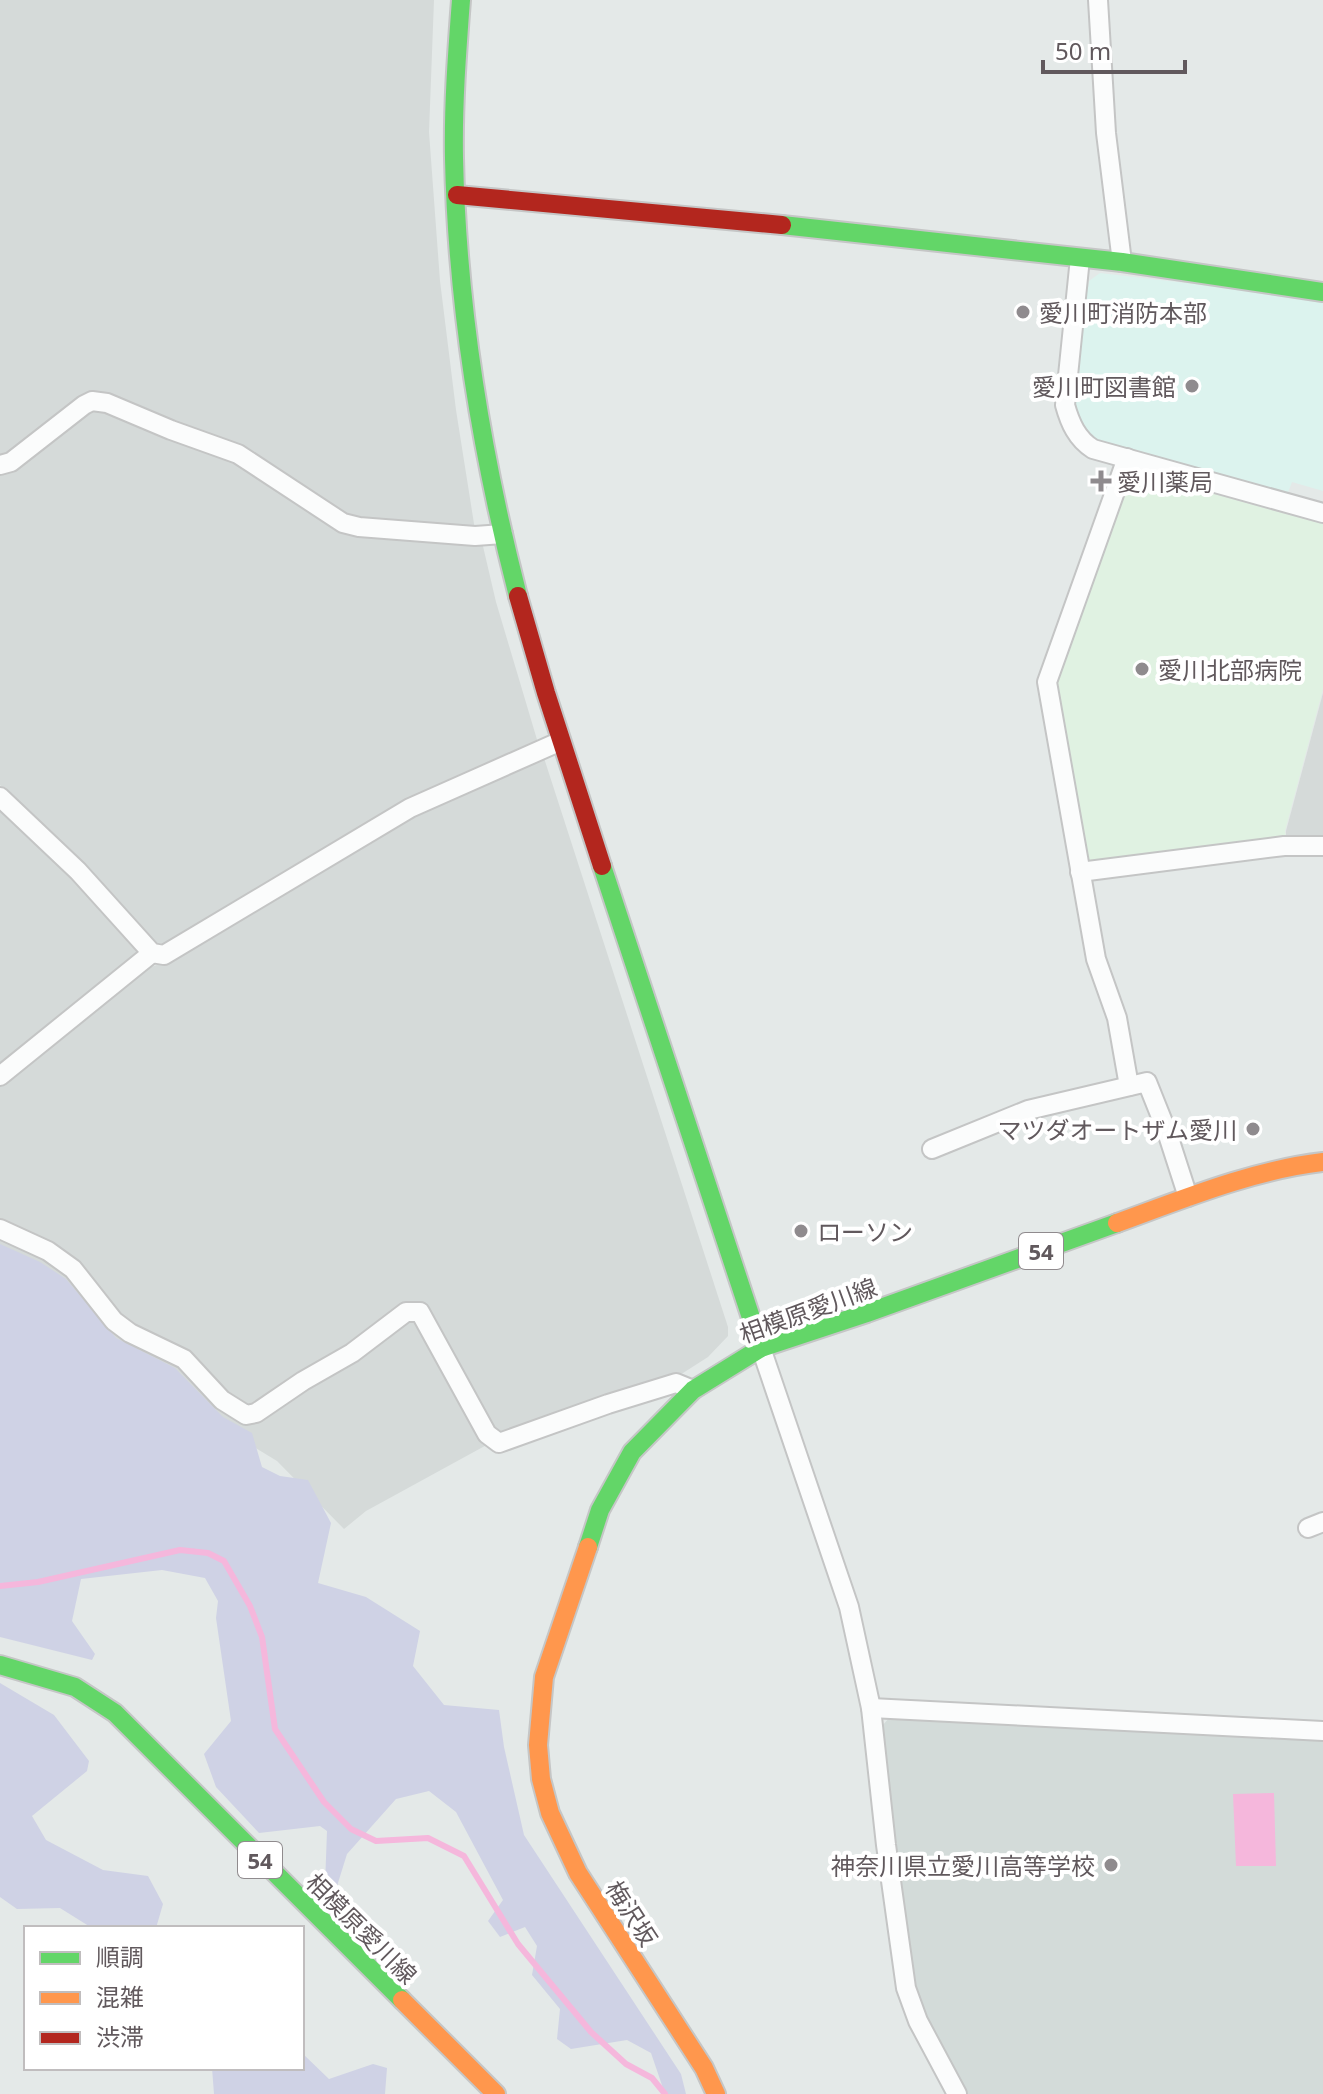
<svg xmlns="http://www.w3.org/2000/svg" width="1323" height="2094" viewBox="0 0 1323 2094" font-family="'Noto Sans','Noto Sans JP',sans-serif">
  <rect width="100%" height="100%" fill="#e4e9e8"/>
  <path fill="#dcf3ee" d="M1100,273L1323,299V491L1292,482L1287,495L1102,445L1084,435L1072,403L1083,288H1088L1089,281Z"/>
  <g fill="#d5dad9">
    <path d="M0,0H434L429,132L440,281L456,410L475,530L349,519L109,397L0,459Z"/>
    <path d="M95,408L238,462L335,527L482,542L496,602L538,743L400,803L164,944L154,943L83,868L0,785V472Z"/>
    <path d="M1323,693V840L1286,841V831Z"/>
    <path d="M544,758L728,1327V1336L708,1357L683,1373L604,1398L503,1436L366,1511L344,1529L277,1461L213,1422L0,1256V1084L135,973L162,963L399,821Z"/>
    <path d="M0,805L72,874L124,931V937L136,950V960L0,1070Z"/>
  </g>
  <path fill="#d3dbd9" d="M890,1717L1323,1739V2094H965L914,1991L882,1726Z"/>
  <path fill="#e0f2e2" d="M1134,472L1323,524V689L1285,831L1286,840L1091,863L1082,857L1051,683L1126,477Z"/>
  <g fill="#cfd2e5">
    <path d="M0,1244L40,1262L66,1279L116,1338L175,1368L223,1417L252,1433L262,1467L280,1476L308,1480L331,1523L318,1583L366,1597L420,1631L413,1666L444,1705L499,1710L504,1747L524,1835L681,2074L686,2094H665L651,2053L627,2040L571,2049L557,2039L560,2009L532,1975L537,1946L525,1927L500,1937L488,1921L503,1900L456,1812L429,1791L396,1799L347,1854L337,1886L325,1885L327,1831L320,1826L259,1833L216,1787L204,1754L231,1721L216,1618L218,1601L205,1578L162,1570L81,1579L72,1621L95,1654L92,1660L0,1637Z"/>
    <path d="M0,1683L54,1715L89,1761L87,1771L32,1816L46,1840L103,1870L148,1876L163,1904L156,1928H92L60,1908L17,1909L0,1897Z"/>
    <path d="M302,2053L329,2079L373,2064L387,2068L385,2094H214L212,2068H302Z"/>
  </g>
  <path fill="#f5b7dc" d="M1274,1793L1276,1866H1236L1233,1794Z"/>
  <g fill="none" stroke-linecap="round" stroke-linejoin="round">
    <path stroke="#f5b7dc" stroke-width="6" d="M0,1586L38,1582L180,1550L208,1553L224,1561L250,1606L262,1637L275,1729L324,1802L351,1829L376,1841L428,1838L464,1856L518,1944L591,2032L626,2064L652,2078L665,2094"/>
    <defs>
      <g id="street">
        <path d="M1098,0L1106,133L1122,262"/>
        <path d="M1080,258L1065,405C1070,423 1077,439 1093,449L1323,513"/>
        <path d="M1127,458L1047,682L1096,959L1117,1018L1129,1086"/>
        <path d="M0,465L11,462L84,405L92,401L107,403L171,430L238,454L343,523L359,527L475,536L503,534"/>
        <path d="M0,797L78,871L152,953L164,955L410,808L561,741"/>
        <path d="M1080,872L1284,846H1323"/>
        <path d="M0,1076L152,953"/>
        <path d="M932,1149L1028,1110L1147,1082L1167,1132L1188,1197"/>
        <path d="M0,1229L48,1251L73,1269L114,1321L130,1333L184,1359L222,1400L246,1415L256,1413L303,1381L352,1353L406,1312H420L487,1434L499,1443L608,1404L676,1383L693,1390"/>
        <path d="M761,1348L849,1607L871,1708L886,1845L906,1988L918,2021L957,2094"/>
        <path d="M1308,1528L1323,1522"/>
        <path d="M871,1708L1323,1731"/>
      </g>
      <g id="fast">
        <path d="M461,0C457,53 453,105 454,158C457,306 481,452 518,596"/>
        <path d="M782,225L1122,262L1323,292"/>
        <path d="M602,866L761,1348"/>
        <path d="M588,1547L600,1510L632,1452L693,1390L761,1348L867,1313L1117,1223"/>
        <path d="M0,1665L75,1687L115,1713L402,2000"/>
      </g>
      <g id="slow">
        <path d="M1117,1223C1183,1199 1253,1170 1323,1162"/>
        <path d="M588,1547L544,1677L538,1745L541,1779L550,1813L578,1873L704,2068L716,2094"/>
        <path d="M402,2000L496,2094"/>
      </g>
      <g id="jam">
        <path d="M457,195L782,225"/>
        <path d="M518,596L546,693L602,866"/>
      </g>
    </defs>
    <use href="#street" stroke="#c4c5c5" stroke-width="22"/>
    <use href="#fast" stroke="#c5c6c6" stroke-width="22"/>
    <use href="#slow" stroke="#c5c6c6" stroke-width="22"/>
    <use href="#jam" stroke="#c5c6c6" stroke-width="22"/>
    <use href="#street" stroke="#fbfcfc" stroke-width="18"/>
    <use href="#fast" stroke="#63d668" stroke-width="18"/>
    <use href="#slow" stroke="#ff974d" stroke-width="18"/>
    <use href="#jam" stroke="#b3261e" stroke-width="18"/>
  </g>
  <g fill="#8f8b8e" stroke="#fff" stroke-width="3">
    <circle cx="1023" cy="312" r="8"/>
    <circle cx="1192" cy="386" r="8"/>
    <path d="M1097 469h8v8h8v8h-8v8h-8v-8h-8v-8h8z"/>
    <circle cx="1142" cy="669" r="8"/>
    <circle cx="1253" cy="1129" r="8"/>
    <circle cx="801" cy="1231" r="8"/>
    <circle cx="1111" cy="1865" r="8"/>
  </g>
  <g text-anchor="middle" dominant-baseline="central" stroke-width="8" stroke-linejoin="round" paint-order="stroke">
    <g fill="#fff" stroke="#908b8e" stroke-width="2">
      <rect x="1019" y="1233" width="44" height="36" rx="6"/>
      <rect x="238" y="1842" width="44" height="36" rx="6"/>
    </g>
    <g font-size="22" font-weight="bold" fill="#61595d">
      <text x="1041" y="1251">54</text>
      <text x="260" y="1860">54</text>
    </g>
    <g font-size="24" fill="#61595d" stroke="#fff" text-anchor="start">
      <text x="1039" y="312">愛川町消防本部</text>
      <text x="1176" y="386" text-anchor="end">愛川町図書館</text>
      <text x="1117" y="481">愛川薬局</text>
      <text x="1158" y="669">愛川北部病院</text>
      <text x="1237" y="1129" text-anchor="end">マツダオートザム愛川</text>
      <text x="817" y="1231">ローソン</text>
      <text x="1095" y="1865" text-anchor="end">神奈川県立愛川高等学校</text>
    </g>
    <g font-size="24" fill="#61595d" stroke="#fff">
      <text transform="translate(808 1310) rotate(-20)">相模原愛川線</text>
      <text transform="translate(632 1913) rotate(57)">梅沢坂</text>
      <text transform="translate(362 1928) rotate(45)">相模原愛川線</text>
    </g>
  </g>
  <rect x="24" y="1926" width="280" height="144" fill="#ffffff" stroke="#c0bdbe" stroke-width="2"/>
  <rect x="40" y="1952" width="40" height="12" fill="#63d668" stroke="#c0bdbe" stroke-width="2"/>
  <text x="96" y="1966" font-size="24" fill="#61595d">順調</text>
  <rect x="40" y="1992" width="40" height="12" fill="#ff974d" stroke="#c0bdbe" stroke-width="2"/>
  <text x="96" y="2006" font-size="24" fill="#61595d">混雑</text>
  <rect x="40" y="2032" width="40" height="12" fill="#b3261e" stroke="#c0bdbe" stroke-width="2"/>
  <text x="96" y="2046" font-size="24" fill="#61595d">渋滞</text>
  <path d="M1043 60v12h142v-12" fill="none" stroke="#61595d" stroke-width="4"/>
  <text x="1055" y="60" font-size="24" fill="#61595d" stroke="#ffffff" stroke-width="6" paint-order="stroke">50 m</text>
</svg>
